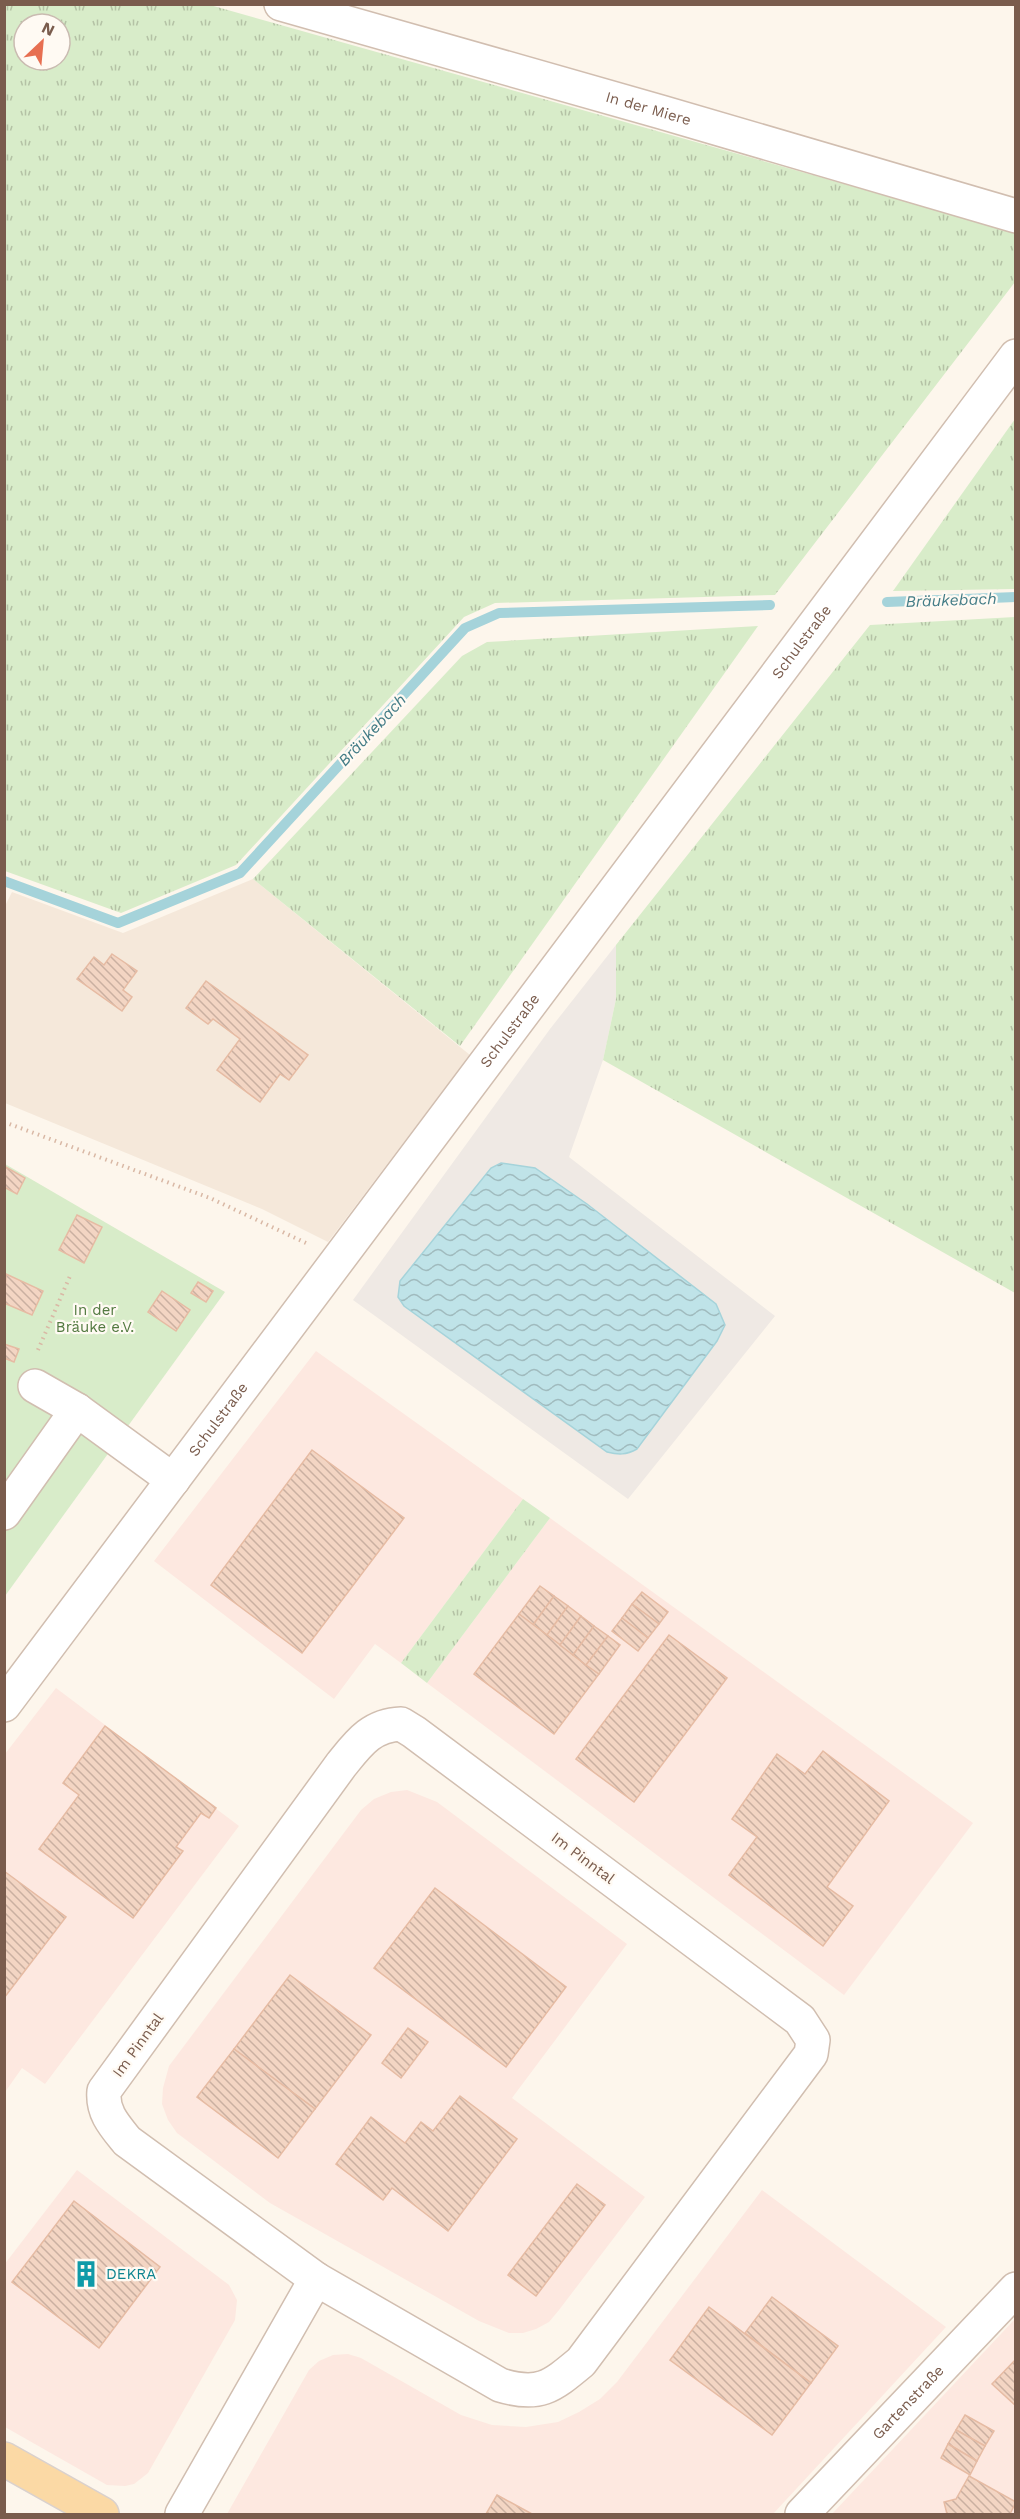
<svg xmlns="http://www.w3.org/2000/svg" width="1020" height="2519" viewBox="0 0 1020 2519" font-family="'Work Sans',sans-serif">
  <defs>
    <pattern id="grass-tufts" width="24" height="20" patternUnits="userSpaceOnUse" patternTransform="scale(1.5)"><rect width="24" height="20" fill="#d8ecc9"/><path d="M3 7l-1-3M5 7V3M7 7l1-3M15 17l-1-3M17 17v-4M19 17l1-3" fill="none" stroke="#b4c2a5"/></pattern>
    <pattern id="water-waves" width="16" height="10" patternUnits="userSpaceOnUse" patternTransform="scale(1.5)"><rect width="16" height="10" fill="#bfe3e8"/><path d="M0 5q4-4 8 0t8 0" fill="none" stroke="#a0bbbe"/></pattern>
    <pattern id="building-back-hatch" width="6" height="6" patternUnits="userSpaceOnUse" patternTransform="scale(1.5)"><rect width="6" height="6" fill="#f3d5c3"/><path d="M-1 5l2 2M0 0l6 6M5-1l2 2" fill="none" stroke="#cab0a1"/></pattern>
  </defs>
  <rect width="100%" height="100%" fill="#fdf6ec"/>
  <path fill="#f5e8da" d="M253,879L470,1055L328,1242L262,1209L5,1103L4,908L12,892L123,933Z"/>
  <g fill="#fde8e0">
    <path d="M316,1351L523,1499L401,1663L375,1644L334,1699L154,1561Z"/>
    <path d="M550,1518L973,1823L844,1995L427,1683Z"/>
    <path d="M56,1688L239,1826L45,2084L22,2068L5,2092V1754Z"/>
    <path d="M407,1790L437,1802L627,1944L512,2098L645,2197L559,2310L549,2322L536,2329L523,2333H509L479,2321L270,2203L177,2133L168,2120L162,2104L163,2088L169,2066L361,1810L374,1799L391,1792Z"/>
    <path d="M77,2170L229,2285L237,2300L235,2320L148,2473L134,2484L125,2486L107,2485L5,2427L4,2265Z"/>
    <path d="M762,2190L946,2327L773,2514H227L309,2370L319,2361L333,2355L348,2354L361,2358L461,2415L492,2425L526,2427L558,2422L579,2412L600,2399L617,2382Z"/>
    <path d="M1015,2319V2514H832Z"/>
  </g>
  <path fill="#efe9e4" d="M616,945V999L603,1060L569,1157L775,1316L628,1499L353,1300L550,1029Z"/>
  <g fill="url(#grass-tufts)" fill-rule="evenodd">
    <path d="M4,5H210L1015,232V282L775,595L495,603L464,617L236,865L121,913L5,871ZM24,24H60V60H24Z"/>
    <path d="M1015,419V589L893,591Z"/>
    <path d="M1015,617H1016L1015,1293L603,1060L616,999V945L870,625Z"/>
    <path d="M758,626L460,1046L253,879L462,656L487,642Z"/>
    <path d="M523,1499L550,1518L427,1683L401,1663Z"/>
  </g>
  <path fill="#d8ecc9" d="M5,1164L225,1292L5,1596Z"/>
  <path fill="url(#water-waves)" stroke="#a5d3da" stroke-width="1.5" d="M501,1163L535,1168L587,1204L716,1304L725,1325L717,1341L637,1449C626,1455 619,1455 607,1452L404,1306L398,1297L400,1281L491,1168Z"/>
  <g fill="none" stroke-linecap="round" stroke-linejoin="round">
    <g stroke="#a5d3da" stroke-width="10">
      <path d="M887,602L1016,597"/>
      <path d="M4,881L118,923L240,873L465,628L499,613L770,605"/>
    </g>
  </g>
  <g fill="url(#building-back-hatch)" stroke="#e6bba3" stroke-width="1.5">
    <path d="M112,954L137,971L123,990L132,997L122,1011L77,979L94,957L104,965Z"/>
    <path d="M206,981L308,1055L289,1080L280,1074L260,1102L217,1070L240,1039L213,1019L208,1024L186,1008Z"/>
    <path d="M4,1166L25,1178L17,1194L4,1187Z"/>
    <path d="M77,1215L102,1227L84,1263L59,1250Z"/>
    <path d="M6,1274L43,1291L32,1315L4,1303Z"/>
    <path d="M198,1282L213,1291L206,1302L191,1293Z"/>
    <path d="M162,1291L190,1310L176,1331L148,1312Z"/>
    <path d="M4,1344L19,1349L14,1362L4,1358Z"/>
    <path d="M312,1450L404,1518L302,1653L211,1585Z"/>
    <path d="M540,1586L554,1596L533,1625L519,1614Z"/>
    <path d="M642,1592L668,1612L659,1624L632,1604Z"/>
    <path d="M554,1596L568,1606L547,1635L533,1625Z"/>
    <path d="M632,1604L659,1624L648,1638L622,1618Z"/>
    <path d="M568,1606L581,1616L560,1645L547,1635Z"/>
    <path d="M519,1614L599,1674L554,1734L474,1674Z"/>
    <path d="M581,1616L594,1626L573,1655L560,1645Z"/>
    <path d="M622,1618L648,1638L638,1651L612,1631Z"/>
    <path d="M594,1626L608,1636L586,1665L573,1655Z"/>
    <path d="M669,1635L727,1678L634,1802L576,1759Z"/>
    <path d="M608,1636L620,1645L599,1674L586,1665Z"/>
    <path d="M105,1726L216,1808L209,1818L201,1813L176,1847L183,1851L133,1918L39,1849L79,1795L63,1783Z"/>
    <path d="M823,1751L889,1801L827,1887L853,1906L823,1946L729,1875L757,1837L732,1819L777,1754L805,1774Z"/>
    <path d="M4,1871L66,1917L4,1998Z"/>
    <path d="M435,1888L566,1987L506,2067L374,1968Z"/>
    <path d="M290,1975L371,2035L315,2109L234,2049Z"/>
    <path d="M408,2028L428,2042L401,2078L382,2063Z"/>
    <path d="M234,2049L315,2109L278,2158L197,2097Z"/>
    <path d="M460,2096L517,2139L448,2231L392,2188L383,2200L336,2164L371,2117L405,2143L421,2122L433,2131Z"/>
    <path d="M577,2184L605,2205L536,2296L508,2275Z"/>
    <path d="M74,2201L160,2267L99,2348L12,2282Z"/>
    <path d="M772,2297L838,2346L811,2383L745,2333Z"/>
    <path d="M709,2307L811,2383L772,2435L670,2360Z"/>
    <path d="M1016,2359V2406L992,2384Z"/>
    <path d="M965,2415L994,2431L985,2446L956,2430Z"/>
    <path d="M956,2430L985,2446L977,2461L948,2444Z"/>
    <path d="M948,2444L977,2461L970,2475L941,2458Z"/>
    <path d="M969,2476L1016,2502L1010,2514H947L944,2502L956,2499Z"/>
    <path d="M497,2495L532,2514H486Z"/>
  </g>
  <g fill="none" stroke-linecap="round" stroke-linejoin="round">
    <defs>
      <g id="minor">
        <path id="s1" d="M281,4L661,112L1016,216"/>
        <path d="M35,1386L77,1410L173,1480"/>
        <path d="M4,1513L77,1410"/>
        <path id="s2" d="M4,1705L1016,356"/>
        <path d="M401,1724L414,1732L800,2020L813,2040L811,2054L581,2362C551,2387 539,2397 500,2385L316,2279L127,2141C114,2125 102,2112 104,2091L341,1765C358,1744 371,1725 401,1724Z"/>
        <path d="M182,2514L316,2279"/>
        <path id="s3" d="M802,2514L1016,2289"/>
      </g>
      <path id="major" d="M4,2459L102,2514"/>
    </defs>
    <use href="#minor" stroke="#d1beb0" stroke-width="36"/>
    <use href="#major" stroke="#dad1cd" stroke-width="36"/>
    <g stroke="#d9b8a5" stroke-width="4" stroke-dasharray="1.5 4.5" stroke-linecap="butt">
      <path d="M4,1122L210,1198L306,1243"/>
      <path d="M38,1350L70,1276"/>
    </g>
    <use href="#minor" stroke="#fff" stroke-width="33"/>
    <use href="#major" stroke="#fbd9a5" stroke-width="33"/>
  </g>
  <defs>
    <symbol id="building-bare" viewBox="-9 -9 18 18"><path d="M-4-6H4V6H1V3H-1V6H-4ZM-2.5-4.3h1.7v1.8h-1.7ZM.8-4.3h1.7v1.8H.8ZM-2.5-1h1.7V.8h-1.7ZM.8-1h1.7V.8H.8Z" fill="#0f9aa8" stroke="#fffaf3" stroke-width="2.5" paint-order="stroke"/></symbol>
  </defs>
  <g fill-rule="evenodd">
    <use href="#building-bare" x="67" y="2255" width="38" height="38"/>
  </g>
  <g text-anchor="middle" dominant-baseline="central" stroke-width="4.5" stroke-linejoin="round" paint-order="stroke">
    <g font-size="15" fill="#7a5c4d" stroke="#fffaf3">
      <text stroke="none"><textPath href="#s1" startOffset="382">In der Miere</textPath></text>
      <text stroke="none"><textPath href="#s2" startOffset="1329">Schulstraße</textPath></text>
      <text stroke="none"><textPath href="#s2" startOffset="843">Schulstraße</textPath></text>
      <text stroke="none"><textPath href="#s2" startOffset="357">Schulstraße</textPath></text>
      <text transform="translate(583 1858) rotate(37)">Im Pinntal</text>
      <text transform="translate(138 2045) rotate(-54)">Im Pinntal</text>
      <text stroke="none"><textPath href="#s3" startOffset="154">Gartenstraße</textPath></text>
    </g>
    <g font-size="15" fill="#537a41" stroke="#fffaf3">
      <text x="95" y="1310">In der<tspan x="95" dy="17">Bräuke e.V.</tspan></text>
    </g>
    <g font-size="15" fill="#0d838f" stroke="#fffaf3" text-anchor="start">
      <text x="106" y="2274">DEKRA</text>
    </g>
    <g font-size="16" font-style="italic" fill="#437c86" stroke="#fffaf3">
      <text transform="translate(951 600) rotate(-2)">Bräukebach</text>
      <text transform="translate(372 730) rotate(-47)">Bräukebach</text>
    </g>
  </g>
  <rect width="1020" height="2519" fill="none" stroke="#7a5c4d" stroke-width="12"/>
  <g transform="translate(42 42) rotate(26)"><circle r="28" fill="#fffaf3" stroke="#cabbb1" stroke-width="1.5"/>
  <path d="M0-4.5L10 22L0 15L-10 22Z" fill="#e76f51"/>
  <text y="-9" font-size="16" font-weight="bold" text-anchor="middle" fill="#7a5c4d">N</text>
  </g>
</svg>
